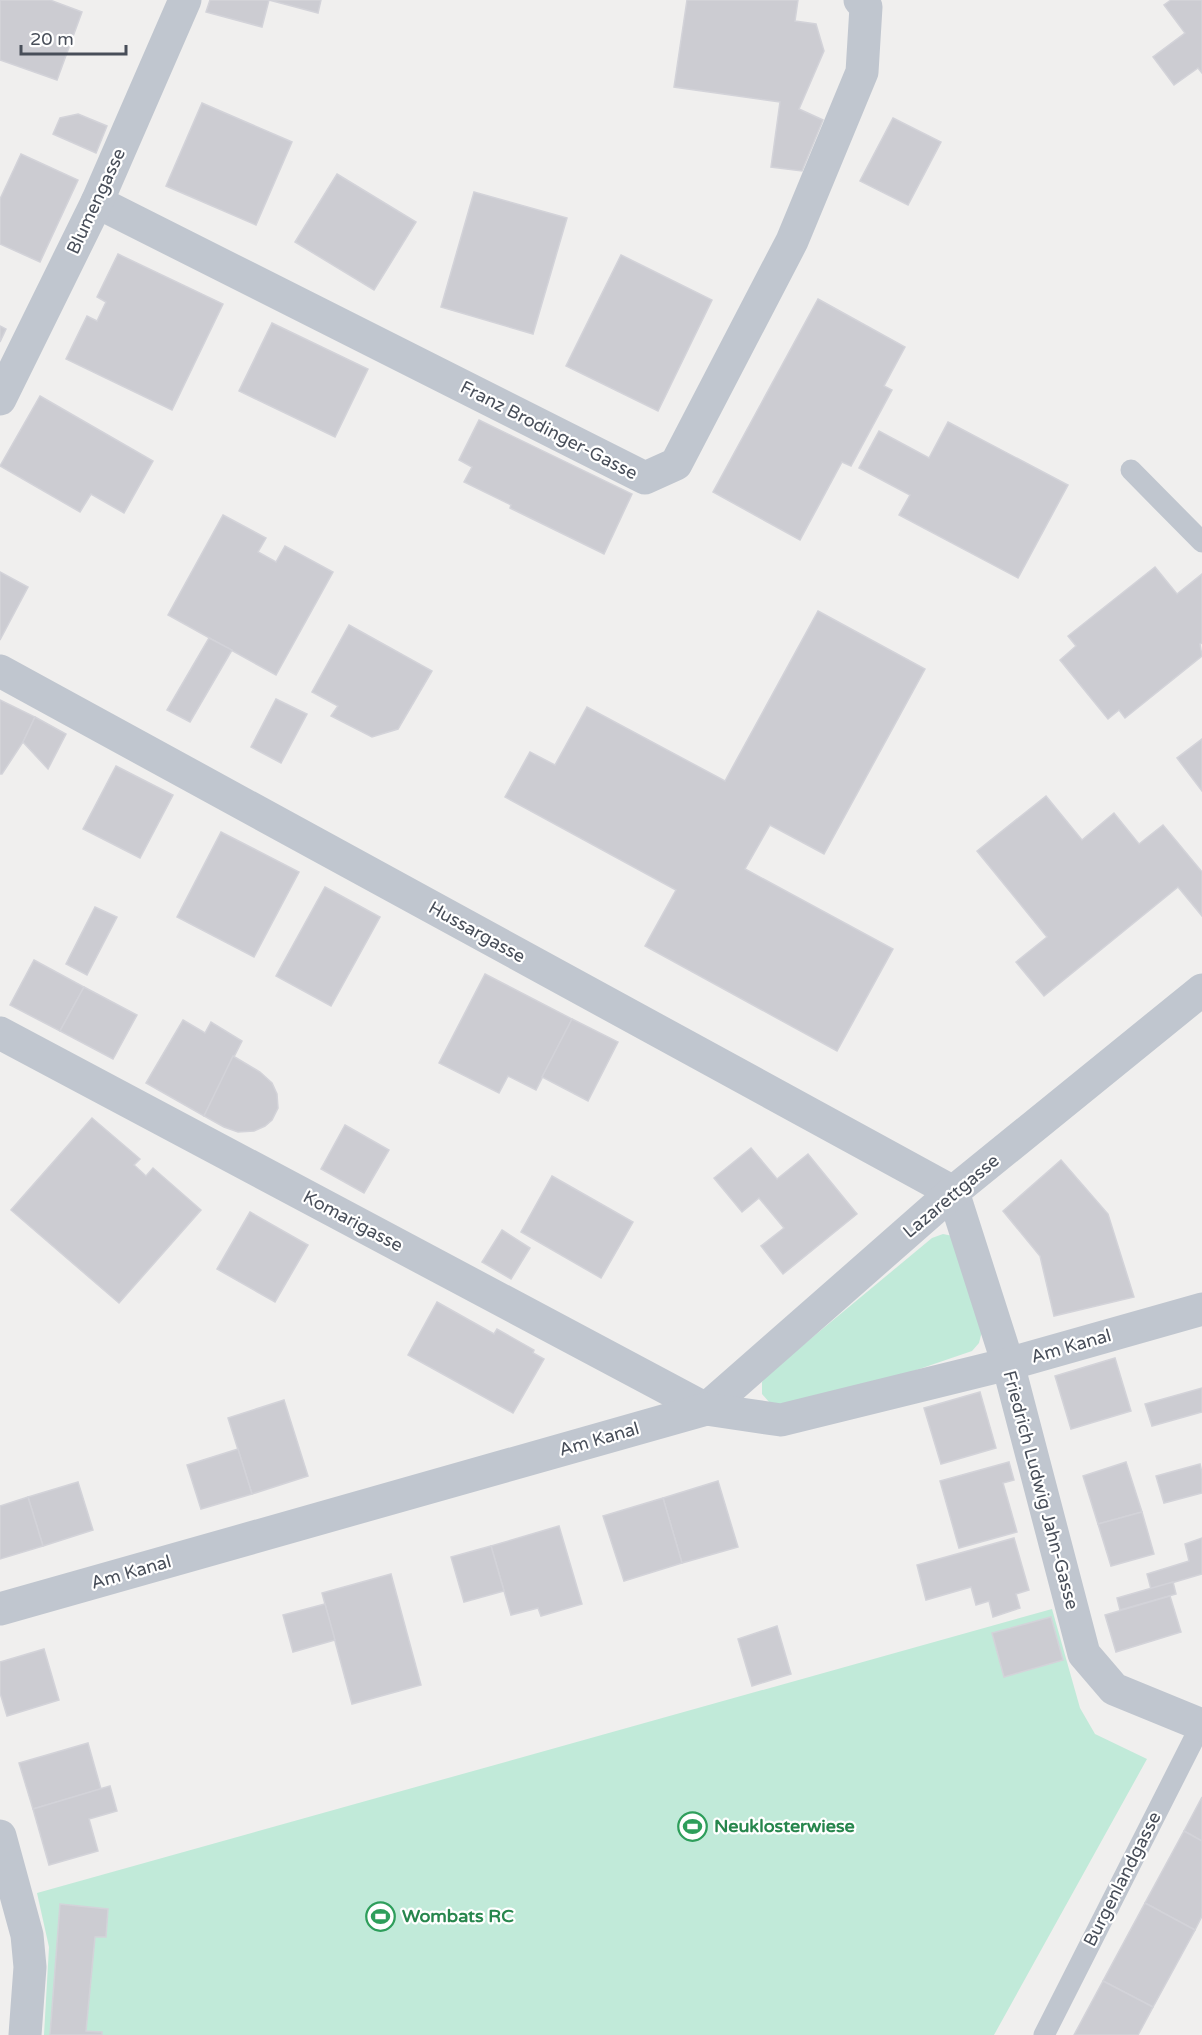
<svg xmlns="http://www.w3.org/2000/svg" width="1202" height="2035" viewBox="0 0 1202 2035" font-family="'Varela Round',sans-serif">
  <rect width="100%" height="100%" fill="#f0efee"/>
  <g fill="#c1ead9">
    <path d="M943,1234L953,1236L983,1327L979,1343L972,1351L852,1392L801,1406L770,1403L762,1394V1382L767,1375L932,1238Z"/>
    <path d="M1052,1609L1080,1708L1095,1734L1147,1759L994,2035H44L49,1947L37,1893Z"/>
  </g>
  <g fill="#ccccd2" stroke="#d3d3d9" stroke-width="1.5">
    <path d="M0,0H50L82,12L57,80L0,60Z"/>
    <path d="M210,0H269L262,27L206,12Z"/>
    <path d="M269,0H321L318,13Z"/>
    <path d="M687,0H798L795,21L816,24L824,51L799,109L823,120L802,171L771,167L780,102L674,87Z"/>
    <path d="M1171,0H1202V73L1198,68L1174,85L1153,57L1185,33L1164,5Z"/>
    <path d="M202,103L292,142L256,225L166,186Z"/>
    <path d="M78,114L107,126L96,153L53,134L60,118Z"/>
    <path d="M893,118L941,142L908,205L860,181Z"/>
    <path d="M21,154L78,180L40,262L0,244V199Z"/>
    <path d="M337,174L416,222L374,290L295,242Z"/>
    <path d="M474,192L567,218L533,334L441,307Z"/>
    <path d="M118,254L223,304L172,410L66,359L87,316L97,321L106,302L97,297Z"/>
    <path d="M621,255L712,300L658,411L566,366Z"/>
    <path d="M818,299L905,347L884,386L892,390L851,466L842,462L800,540L713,492Z"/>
    <path d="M272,323L368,369L335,437L239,391Z"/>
    <path d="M0,326L6,329L0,342Z"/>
    <path d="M40,396L153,461L124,513L91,494L80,512L0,466Z"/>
    <path d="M479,420L632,494L604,554L510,508L511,505L464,482L472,467L459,460Z"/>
    <path d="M948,422L1068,485L1018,578L899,515L910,495L859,468L879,431L929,458Z"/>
    <path d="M223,515L266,538L258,552L276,562L285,546L333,572L276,675L168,615Z"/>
    <path d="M1155,567L1177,594L1202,574V643L1200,644L1202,656L1125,718L1119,710L1108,719L1060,660L1076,646L1068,636Z"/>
    <path d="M0,572L28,587L0,640Z"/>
    <path d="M818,611L925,669L824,854L770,825L745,869L893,949L837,1051L645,946L676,890L505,797L530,752L555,765L587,707L725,781Z"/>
    <path d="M349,625L432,671L398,729L372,737L331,716L338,706L312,692Z"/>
    <path d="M209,638L232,650L190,722L167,710Z"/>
    <path d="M276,699L307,714L281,763L251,747Z"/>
    <path d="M0,700L35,717L23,742L2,774H0Z"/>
    <path d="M35,717L66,734L48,769L23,742Z"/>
    <path d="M1202,739V791L1177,758Z"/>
    <path d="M116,766L173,795L140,858L83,829Z"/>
    <path d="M1046,796L1082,840L1114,813L1139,844L1163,825L1202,872V916L1178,887L1044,996L1016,962L1047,937L977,851Z"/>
    <path d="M221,832L299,872L254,957L177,917Z"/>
    <path d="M325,887L380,917L331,1006L276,976Z"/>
    <path d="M95,907L117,917L87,975L66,964Z"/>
    <path d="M34,960L84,987L60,1031L10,1005Z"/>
    <path d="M485,974L572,1019L536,1090L508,1076L499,1093L439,1063Z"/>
    <path d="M84,987L137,1015L113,1059L60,1031Z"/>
    <path d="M572,1019L618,1042L588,1101L542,1077Z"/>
    <path d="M183,1020L205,1033L211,1022L242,1041L204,1116L146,1083Z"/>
    <path d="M233,1056L260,1072L272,1083L277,1094L278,1108L272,1120L265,1126L254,1131L238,1132L224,1127L204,1116Z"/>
    <path d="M92,1118L140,1159L134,1165L146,1176L153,1168L201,1210L119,1303L11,1210Z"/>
    <path d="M345,1125L389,1150L364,1193L321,1169Z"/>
    <path d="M751,1148L777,1179L808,1154L857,1214L783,1274L761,1246L784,1228L759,1198L742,1212L714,1178Z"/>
    <path d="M1061,1160L1108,1214L1134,1297L1054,1316L1040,1256L1003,1211Z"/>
    <path d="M552,1176L633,1222L601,1278L521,1232Z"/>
    <path d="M250,1212L308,1245L275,1302L217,1269Z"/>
    <path d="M502,1230L530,1248L511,1279L482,1262Z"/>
    <path d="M437,1302L494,1334L497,1329L534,1350L533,1353L544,1359L513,1413L408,1355Z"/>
    <path d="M1115,1358L1131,1411L1071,1429L1055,1376Z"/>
    <path d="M1202,1388V1412L1152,1426L1145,1404Z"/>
    <path d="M980,1392L996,1448L941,1464L924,1408Z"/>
    <path d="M284,1400L308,1476L252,1494L228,1418Z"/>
    <path d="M238,1449L252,1494L201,1509L187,1465Z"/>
    <path d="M1009,1462L1014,1480L1003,1483L1017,1532L959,1548L940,1481Z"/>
    <path d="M1126,1462L1142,1512L1098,1524L1083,1476Z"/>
    <path d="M1200,1464L1202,1473V1493L1164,1503L1156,1476Z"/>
    <path d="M718,1481L738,1547L682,1563L663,1498Z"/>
    <path d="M78,1482L93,1530L43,1546L28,1497Z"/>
    <path d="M28,1497L43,1546L0,1559V1506Z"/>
    <path d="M663,1498L682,1563L624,1581L603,1516Z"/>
    <path d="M1142,1512L1154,1554L1111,1566L1098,1524Z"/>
    <path d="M559,1526L582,1604L541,1616L538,1608L511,1615L491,1546Z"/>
    <path d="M1014,1538L1029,1590L1016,1594L1020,1608L993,1617L989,1601L976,1605L971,1587L926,1600L917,1565Z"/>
    <path d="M1202,1538V1574L1151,1589L1147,1574L1189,1561L1185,1544Z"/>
    <path d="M491,1546L504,1591L464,1602L451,1557Z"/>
    <path d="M391,1574L421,1685L352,1704L322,1593Z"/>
    <path d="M1173,1582L1176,1594L1120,1610L1117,1598Z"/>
    <path d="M1170,1596L1181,1632L1116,1652L1105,1615Z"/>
    <path d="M325,1604L335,1640L293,1652L283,1615Z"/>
    <path d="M1051,1617L1063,1660L1004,1677L992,1633Z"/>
    <path d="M777,1626L791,1674L752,1686L738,1639Z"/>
    <path d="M44,1649L59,1700L7,1716L0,1693V1662Z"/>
    <path d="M88,1743L101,1789L33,1809L19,1763Z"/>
    <path d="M110,1786L117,1811L89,1819L98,1851L49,1865L33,1809Z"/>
    <path d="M1202,1797V1841L1184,1831Z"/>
    <path d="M1184,1831L1202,1841V1916L1195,1930L1145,1903Z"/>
    <path d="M1145,1903L1195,1930L1153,2007L1103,1981Z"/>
    <path d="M60,1904L108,1909L106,1937H95L86,2031L102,2032V2035H50Z"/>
    <path d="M1103,1981L1153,2007L1138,2035H1074Z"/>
  </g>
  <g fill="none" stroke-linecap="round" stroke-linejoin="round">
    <g stroke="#c0c6cf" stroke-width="21">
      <path d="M1131,470L1202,542"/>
      <path d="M1044,2035L1201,1725"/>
    </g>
    <g stroke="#c0c6cf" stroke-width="33">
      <path d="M97,202L645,478L676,464L792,241L862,72L866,7L860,0"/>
      <path d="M0,399L97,202L185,0"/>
      <path d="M0,671L953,1192L1008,1364L1084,1654L1114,1689L1202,1725"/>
      <path d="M0,1033L706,1409"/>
      <path d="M706,1409L953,1192L1202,990"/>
      <path d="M0,1609L706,1409L781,1420L1008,1364L1202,1309"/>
      <path d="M0,1836L27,1935L30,1967L25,2035"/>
    </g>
  </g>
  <defs>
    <symbol id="stadium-ring" viewBox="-11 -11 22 22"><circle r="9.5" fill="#fff" stroke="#2e9e5b" stroke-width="1.5"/><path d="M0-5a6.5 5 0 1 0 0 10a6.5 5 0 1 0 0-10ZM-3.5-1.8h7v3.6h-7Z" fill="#2e9e5b"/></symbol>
  </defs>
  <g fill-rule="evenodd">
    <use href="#stadium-ring" x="676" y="1810" width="33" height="33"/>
    <use href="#stadium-ring" x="364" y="1900" width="33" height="33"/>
  </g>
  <g text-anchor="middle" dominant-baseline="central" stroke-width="4.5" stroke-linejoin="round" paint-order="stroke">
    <g font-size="18" fill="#484e59" stroke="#fff">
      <text transform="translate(96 201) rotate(-65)">Blumengasse</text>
      <text transform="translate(549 430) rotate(27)">Franz Brodinger-Gasse</text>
      <text transform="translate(477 932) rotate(29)">Hussargasse</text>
      <text transform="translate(951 1196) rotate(-40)">Lazarettgasse</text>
      <text transform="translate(353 1221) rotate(28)">Komarigasse</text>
      <text transform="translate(1071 1346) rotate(-16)">Am Kanal</text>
      <text transform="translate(599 1439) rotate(-16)">Am Kanal</text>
      <text transform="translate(1041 1490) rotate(75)">Friedrich Ludwig Jahn-Gasse</text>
      <text transform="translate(131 1572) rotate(-16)">Am Kanal</text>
      <text transform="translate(1122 1879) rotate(-63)">Burgenlandgasse</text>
    </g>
    <g font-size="18" font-weight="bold" fill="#27864d" stroke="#fff" text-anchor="start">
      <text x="714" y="1826">Neuklosterwiese</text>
      <text x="402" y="1916">Wombats RC</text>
    </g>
  </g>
  <path d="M21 45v9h105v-9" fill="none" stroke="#484e59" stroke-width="3"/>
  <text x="30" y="45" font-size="18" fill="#484e59" stroke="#ffffff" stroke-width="4.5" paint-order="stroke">20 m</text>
</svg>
